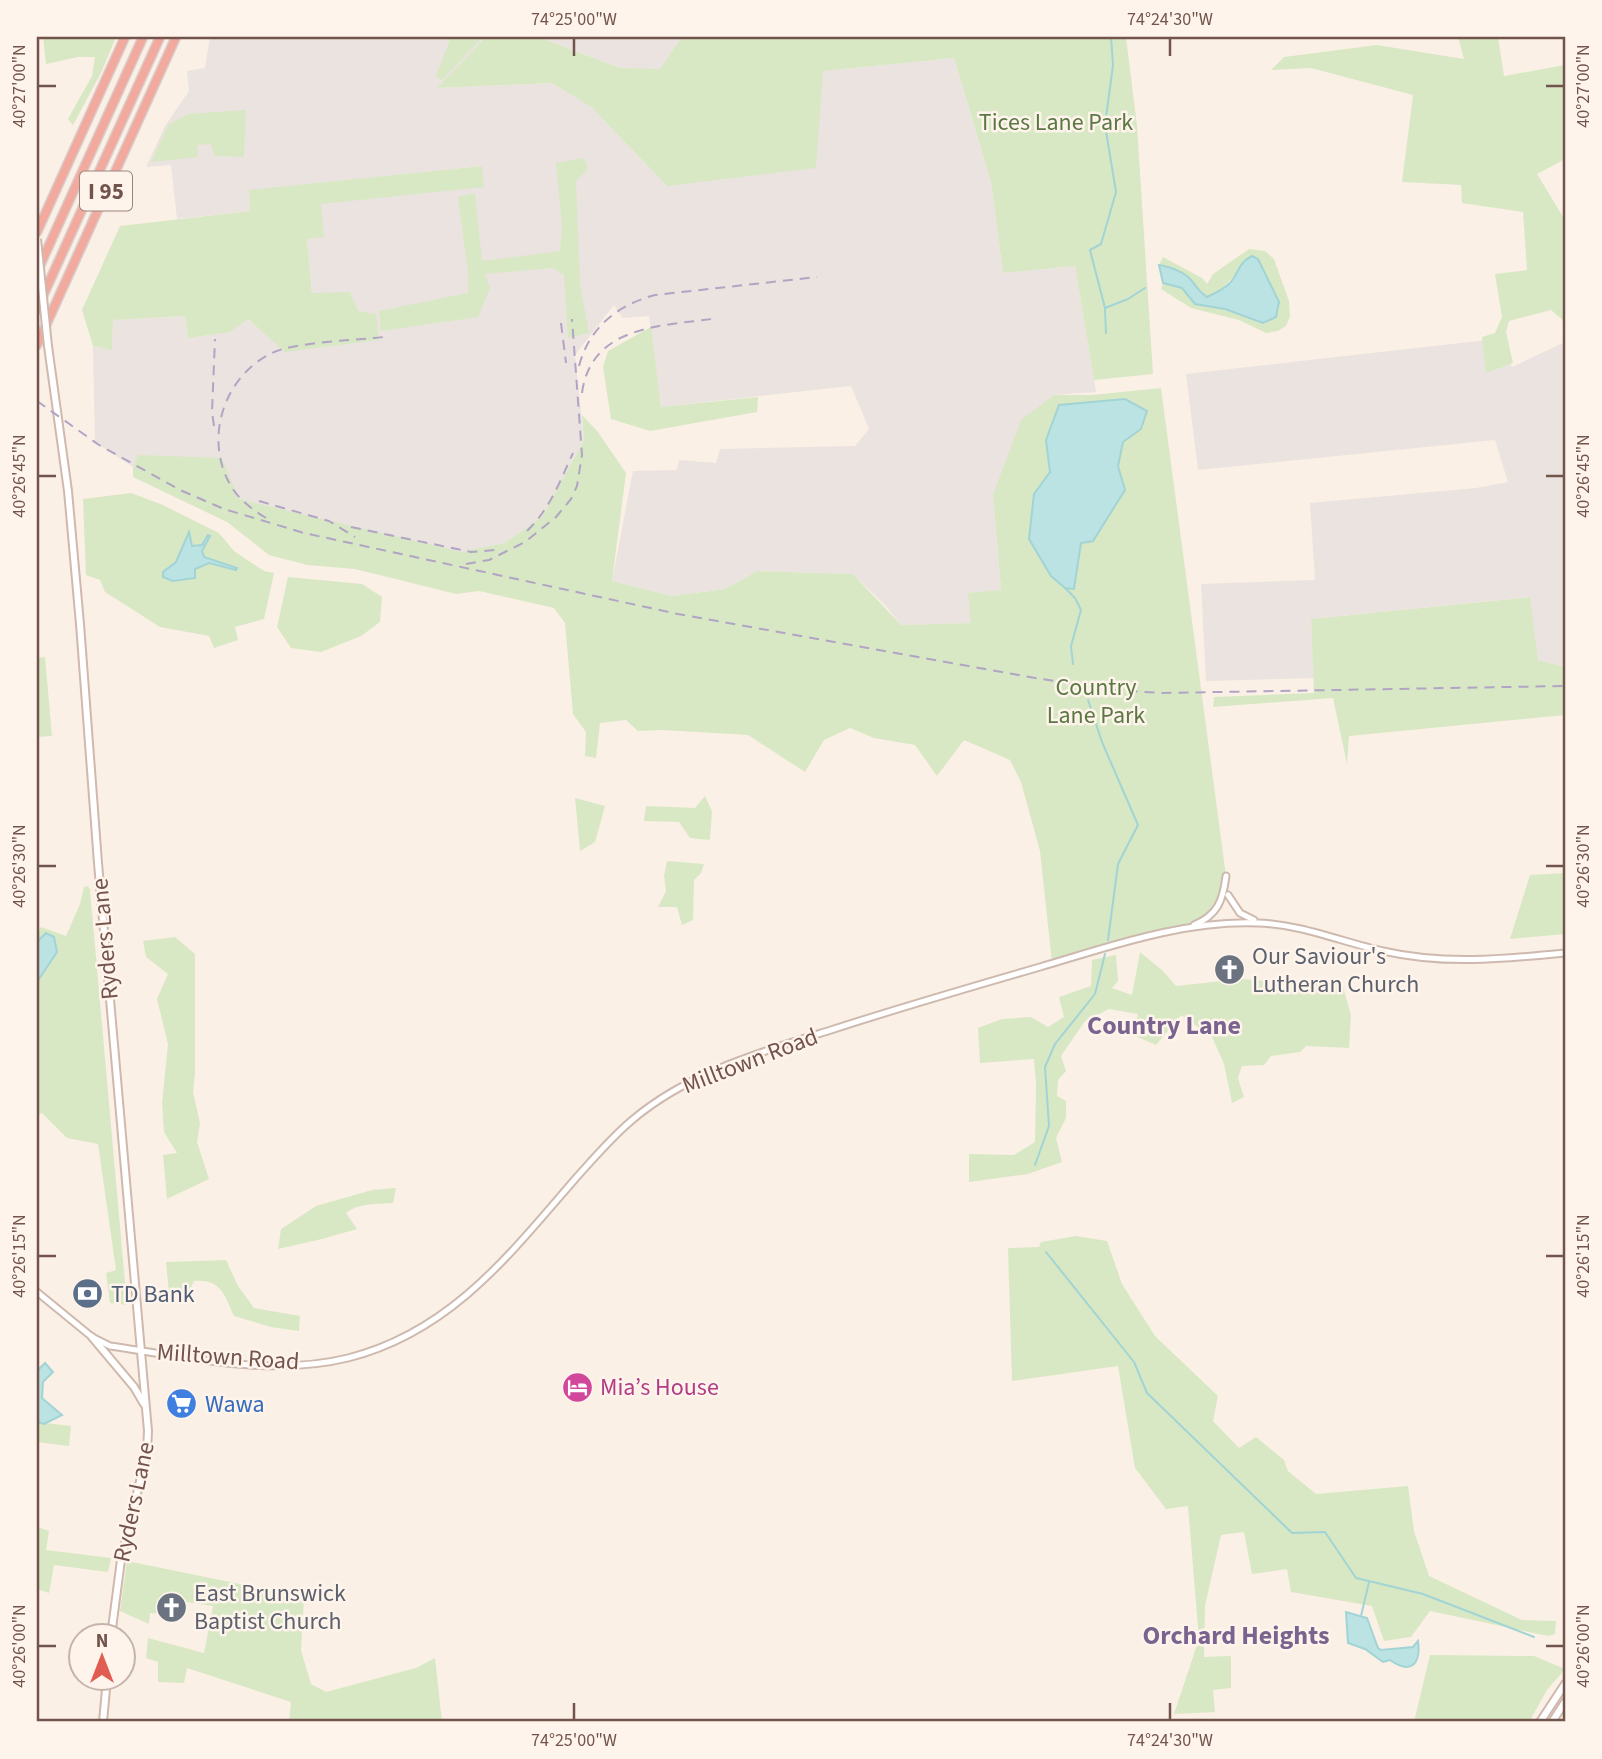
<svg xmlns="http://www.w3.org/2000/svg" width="1602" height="1759" viewBox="0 0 1602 1759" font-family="'Source Sans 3',sans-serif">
  <rect width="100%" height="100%" fill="#fbf0e5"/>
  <g fill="#ebe3df">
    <path d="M210,37H486L438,88L552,83L591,107L667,186L823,71L954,58L991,182L1003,273L1075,266L1096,392L1054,395L993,495L1001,590L971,623L901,625L886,606L853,574L757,571L725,589L672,596L612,581L633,471L677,470L679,460L716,463L720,449L855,446L869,429L851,386L661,407L649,316L623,318L614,305L575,355L584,440L542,517L504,543L461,553L238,499L139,455L133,467L95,442L93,346L112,350L113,320L185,316L188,338L230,332L247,319L260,329L358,311L312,293L307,239L321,203L484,186L481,166L249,191L250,211L177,219L171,165L146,167L165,126L189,91L187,71L205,68Z"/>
    <path d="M538,37H682L661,70L620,68Z"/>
    <path d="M1496,339L1512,367L1565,342V667L1538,660L1529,597L1311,619L1314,678L1206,681L1201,584L1315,580L1310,503L1476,488L1508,482L1495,440L1198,470L1186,374Z"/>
  </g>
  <g fill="#d8e8c4" fill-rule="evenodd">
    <path d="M43,37H116L101,73L73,125L68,119L92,76L95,57H78L46,64Z"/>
    <path d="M451,37H483L442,80L436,76Z"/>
    <path d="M486,37H538L620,68L660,69L682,37H1126L1137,126L1153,374L1094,380L1075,266L1003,273L991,182L954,58L823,71L816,168L667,186L591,107L552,83L437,88Z"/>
    <path d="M1458,37H1498L1504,76L1565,65V159L1537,174L1565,220V322L1551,310L1509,321L1506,332L1513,363L1486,373L1482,337L1495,333L1502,317L1495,274L1527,270L1523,212L1462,203L1461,185L1402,182L1413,95L1311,68L1271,70L1284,57L1377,45L1464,59Z"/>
    <path d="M246,110L244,157L215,156L211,144L197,145L198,157L151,162L169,124L188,114Z"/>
    <path d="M584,158L588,169L576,181L580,283L589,333L568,338L564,275L553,268L485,274L490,288L478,317L381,331L379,311L468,293V273L458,197L475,193L482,261L560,251L562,226L556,163Z"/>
    <path d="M482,166L484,187L321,204L324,237L307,239L312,293L350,292L358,311L376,314L379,340L285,352L248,319L230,332L188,338L185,316L113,320L112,350L93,346L82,310L120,226L250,211L249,190Z"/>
    <path d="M1249,249L1265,251L1274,259L1289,301L1290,316L1286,326L1278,331L1266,333L1239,320L1191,308L1161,289L1163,283L1182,288L1195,304L1225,309L1263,323L1279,302L1258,259L1252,256C1233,272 1232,286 1207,297C1199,292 1197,287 1191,280C1184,272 1170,267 1159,265L1163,257L1202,278L1207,284L1213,274Z"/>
    <path d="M651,327L661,407L758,397L757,412L650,431L611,419L603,367L608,351Z"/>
    <path d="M1161,388L1226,876L1217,910L1188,927L1052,963L1040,851L1021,782L1010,760L964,740L937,776L915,745L874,738L850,728L824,740L805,772L748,735L662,730L638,731L626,720L600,723L596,758L585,756L586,732L573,714L565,623L554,608L479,591L456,594L355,569L307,565L269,555L227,522L133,477V467L138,455L222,458L239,499L461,552L504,543L542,517L584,440L582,415L598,432L626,473L612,581L672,596L725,589L757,571L853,574L901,625L971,623L968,593L1001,590L993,495L1021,420L1054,395H1092Z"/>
    <path d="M131,493L163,505L219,533L234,551L264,571L274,573L264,619L235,627L238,640L214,648L209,636L160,627L105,592L100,580L86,575L83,499ZM189,533L191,546L202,545L210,536L202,551L204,558L236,568V570L209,563L194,569L195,577L163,572L176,562Z"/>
    <path d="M288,577L362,584L382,597L380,622L361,636L321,652L291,648L277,627Z"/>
    <path d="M1530,597L1538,660L1565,667V715L1349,736L1347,764L1333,698L1213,707L1214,697L1314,693L1311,619Z"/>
    <path d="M45,657L52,736L37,737V658Z"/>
    <path d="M705,796L712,811L710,840L690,838L679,822L644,821L646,806L695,808Z"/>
    <path d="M575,798L605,806L595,842L580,851Z"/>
    <path d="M667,861L704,864L701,873L694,880L693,920L682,925L677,907H658L666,891L664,876Z"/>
    <path d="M1565,873V934L1510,939L1530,875Z"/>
    <path d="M88,886L90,890L127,1305L110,1303L106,1273L116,1270L98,1144L67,1138L42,1113L37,1114V982L53,960L38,940L37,942V933L41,927L66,936L80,904L84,887Z"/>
    <path d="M175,937L195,954V1074L193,1092L200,1123L197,1142L209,1179L167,1199L163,1155L177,1153L164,1132L162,1103L168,1044L157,999L168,974L146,957L143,941Z"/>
    <path d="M1140,952L1163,971L1176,986L1241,979L1265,981L1274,990C1305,986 1310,976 1343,987L1351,1015L1349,1048L1306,1046L1300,1052L1271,1056L1264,1065L1242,1066L1238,1078L1244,1097L1232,1103L1224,1064L1212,1037L1181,1015L1156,1045L1133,1035L1138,1014L1109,1009L1085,1021L1061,1056L1066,1071L1058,1080L1057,1096L1066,1101V1118L1056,1138L1062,1162L1028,1174L969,1182V1154L1014,1155L1035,1142L1036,1083L1034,1059L980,1063L978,1028L1002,1019L1031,1017L1048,1027L1064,1017L1059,997L1091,986L1092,960L1116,955L1118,981L1112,988L1132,995Z"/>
    <path d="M396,1188L393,1203C378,1204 358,1203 346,1213L357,1229L322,1239L278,1249L281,1229L316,1206L372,1190Z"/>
    <path d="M1076,1236L1107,1241L1122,1284L1155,1336L1218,1396L1213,1421L1239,1448L1256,1437L1284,1460L1288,1471L1316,1494L1408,1486L1414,1531L1429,1576L1522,1620L1556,1621L1555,1634L1548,1636L1430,1611L1411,1637L1384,1641L1372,1606L1291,1592L1287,1569L1252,1574L1244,1532L1221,1535L1205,1606L1204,1657L1231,1656V1688L1213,1690L1215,1712L1174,1714L1199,1639L1188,1506L1166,1509L1135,1468L1118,1366L1012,1381L1008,1248L1039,1247L1041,1242Z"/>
    <path d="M226,1260L238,1286L254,1308L300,1316L299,1331L271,1327L234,1316C224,1294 221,1279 194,1281L188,1294L169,1293L166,1262Z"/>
    <path d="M37,1422L71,1426L69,1446L37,1442Z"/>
    <path d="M37,1527L49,1531L46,1550L111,1558L108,1572L54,1565L49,1593L37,1589Z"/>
    <path d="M127,1561L304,1597L301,1650L311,1684L326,1692L416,1668L435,1658L442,1722H289L291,1702L187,1668L184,1683L158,1682V1662L146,1658L148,1638L204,1653L213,1606L179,1601V1597L164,1595L165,1614L150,1613L149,1624L120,1611Z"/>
    <path d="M1430,1655L1534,1656L1565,1669L1547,1690L1529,1722H1414Z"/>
  </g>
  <g fill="#bbe3e4" stroke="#a2d4d5" stroke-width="2">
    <path d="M1252,256L1258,259L1279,302L1276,317L1263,323L1225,309L1195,304L1182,288L1163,283L1159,265C1170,267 1184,272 1191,280C1197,287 1199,292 1207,297C1216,293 1224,289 1231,282C1239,272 1239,262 1252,256Z"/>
    <path d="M1125,399L1147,411L1141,429L1123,442L1118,466L1125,490L1093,541L1081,543L1074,589L1065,588L1051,576L1029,539L1034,494L1050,472L1046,440L1059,405Z"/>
    <path d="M189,532L192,546L202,545L208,535L210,536L202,551L204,557L237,568L236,570L209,563L195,569V578L173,581L163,577V572L176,562Z"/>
    <path d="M46,933L54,937L57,952L37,982V942Z"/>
    <path d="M45,1363L53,1372L43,1382L42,1398L62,1415L44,1424L37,1422V1371Z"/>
    <path d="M1346,1612L1367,1618L1378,1648L1381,1650L1413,1647L1418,1641C1421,1664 1411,1675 1390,1660L1383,1662L1365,1649L1348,1643Z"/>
  </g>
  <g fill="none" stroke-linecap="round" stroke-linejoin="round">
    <g stroke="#a2d4d5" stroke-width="2">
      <path d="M1111,37L1113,65L1105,125L1116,192L1101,244L1090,250L1105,308L1128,299L1145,288"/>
      <path d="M1105,309L1106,333"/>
      <path d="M1065,588L1075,598L1081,610L1071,646L1073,664"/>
      <path d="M1088,700L1102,742L1138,825L1118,864L1108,940"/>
      <path d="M1035,1165L1049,1126L1045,1067L1055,1044L1095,994L1105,954"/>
      <path d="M1046,1252L1134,1362L1147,1393L1292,1533L1325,1532L1356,1578L1423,1594L1534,1637"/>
      <path d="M1361,1616L1369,1582"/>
    </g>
    <defs>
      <g id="tertiary">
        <path d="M1228,895L1240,913L1254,920"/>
        <path d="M1194,925C1218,915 1223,900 1226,876"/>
        <path d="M37,1292L92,1337L110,1346C187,1357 271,1377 348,1358C451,1332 510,1254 576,1178C594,1158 611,1138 631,1121C688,1072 764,1051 834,1029C902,1007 971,987 1040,967C1111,946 1184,920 1258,923C1300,924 1342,942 1383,951C1444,965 1503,959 1565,953"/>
      </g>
      <g id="secondary">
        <path d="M48,346L68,491L80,624L98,863L148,1431L147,1452L121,1560L111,1636"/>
        <path d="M92,1337L134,1387L144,1404"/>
        <path d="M103,1722L107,1678"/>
        <path d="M1540,1722L1565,1684"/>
        <path d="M1552,1722L1565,1702"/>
      </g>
      <g id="motorway">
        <path d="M37,232L125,37"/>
        <path d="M37,272L143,37"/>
        <path d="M37,309L160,37"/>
        <path d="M37,345L176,37"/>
      </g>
    </defs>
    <use href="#tertiary" stroke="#ceb9af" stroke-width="9"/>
    <use href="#secondary" stroke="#d1b8ad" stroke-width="10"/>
    <use href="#motorway" stroke="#d8cfcd" stroke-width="11"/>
    <use href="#tertiary" stroke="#fff" stroke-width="5"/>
    <use href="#secondary" stroke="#fff" stroke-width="6"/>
    <use href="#motorway" stroke="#f2aa9f" stroke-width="8"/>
    <g stroke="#b1a4c4" stroke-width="2" stroke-dasharray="10 7" stroke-linecap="butt">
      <path d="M561,323L566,363"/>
      <path d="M579,366C589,328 617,305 655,295L817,277"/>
      <path d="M582,393C591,326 660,326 712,319"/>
      <path d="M37,401L99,445L180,490L224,509L304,533L678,614L1041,679L1114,690L1162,693L1565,686"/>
      <path d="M214,426L212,412L215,339"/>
      <path d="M259,501L329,521L355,537"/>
      <path d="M266,518C253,510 239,500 231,486C203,439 224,376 272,353C294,342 358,340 384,337"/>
      <path d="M351,527L471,552L495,550"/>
      <path d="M527,531C550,509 560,481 573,453"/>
      <path d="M466,564L489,560L525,542L556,517L571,499L577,486L582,455L572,319"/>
    </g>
    <defs>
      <path id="secondary-bridge" d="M37,239L48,346"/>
    </defs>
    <use href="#secondary-bridge" stroke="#d1b8ad" stroke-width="10" stroke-linecap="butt"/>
    <use href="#secondary-bridge" stroke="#fff" stroke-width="6"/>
  </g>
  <path fill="none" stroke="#73544c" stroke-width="2.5" d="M574,38V56M1170,38V56M38,86H56M1546,86H1564M38,476H56M1546,476H1564M38,866H56M1546,866H1564M38,1256H56M1546,1256H1564M38,1646H56M1546,1646H1564M574,1703V1720M1170,1703V1720"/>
  <defs>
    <symbol id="church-disc" viewBox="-11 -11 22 22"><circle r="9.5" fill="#6b7280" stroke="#fef4eb"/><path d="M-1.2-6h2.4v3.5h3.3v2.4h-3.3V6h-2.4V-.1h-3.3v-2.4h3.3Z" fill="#fff"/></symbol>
    <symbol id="bank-disc" viewBox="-11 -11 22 22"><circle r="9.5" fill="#5c6f8a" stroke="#fef4eb"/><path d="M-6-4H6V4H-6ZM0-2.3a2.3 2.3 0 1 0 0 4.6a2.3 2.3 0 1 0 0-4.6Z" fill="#fff"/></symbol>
    <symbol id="hotel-disc" viewBox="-11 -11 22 22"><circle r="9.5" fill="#d1479c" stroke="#fef4eb"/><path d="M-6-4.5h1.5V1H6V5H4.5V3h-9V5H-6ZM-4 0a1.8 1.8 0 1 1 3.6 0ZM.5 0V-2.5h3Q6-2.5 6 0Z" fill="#fff"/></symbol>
    <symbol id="supermarket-disc" viewBox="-11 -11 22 22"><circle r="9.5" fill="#3f7fe0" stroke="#fef4eb"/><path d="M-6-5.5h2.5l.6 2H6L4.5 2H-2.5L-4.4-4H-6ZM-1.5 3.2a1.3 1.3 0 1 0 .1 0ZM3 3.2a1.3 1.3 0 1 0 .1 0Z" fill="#fff"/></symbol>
  </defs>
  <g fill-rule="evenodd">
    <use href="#church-disc" x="1212" y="952" width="35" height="35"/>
    <use href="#bank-disc" x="70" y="1276" width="35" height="35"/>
    <use href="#hotel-disc" x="560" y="1370" width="35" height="35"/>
    <use href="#supermarket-disc" x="164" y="1386" width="35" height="35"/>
    <use href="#church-disc" x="154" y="1590" width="35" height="35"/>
  </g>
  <g text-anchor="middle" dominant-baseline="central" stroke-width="5" stroke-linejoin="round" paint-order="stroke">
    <rect fill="#fef4eb" stroke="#9d847c" stroke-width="2" x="80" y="171.5" width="52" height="39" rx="5"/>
    <g font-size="23" font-weight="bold" fill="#73544c">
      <text x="106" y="191">I 95</text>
    </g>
    <g font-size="24" fill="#5b7844" stroke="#fef4eb">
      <text x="1056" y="122">Tices Lane Park</text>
      <text x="1096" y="687">Country<tspan x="1096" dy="28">Lane Park</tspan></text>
    </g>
    <g font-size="24" fill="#73544c" stroke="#fef4eb">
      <text transform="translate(105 939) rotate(-95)">Ryders Lane</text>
      <text transform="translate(750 1061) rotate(-21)">Milltown Road</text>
      <text transform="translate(228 1357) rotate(4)">Milltown Road</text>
      <text transform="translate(134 1502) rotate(-78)">Ryders Lane</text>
    </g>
    <g font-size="24" fill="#5b616d" stroke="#fef4eb" text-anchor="start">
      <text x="1252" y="956">Our Saviour's<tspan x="1252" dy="28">Lutheran Church</tspan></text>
      <text x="194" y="1593">East Brunswick<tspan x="194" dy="28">Baptist Church</tspan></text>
    </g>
    <g font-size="24" fill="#4e5e75" stroke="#fef4eb" text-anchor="start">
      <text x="111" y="1294">TD Bank</text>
    </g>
    <g font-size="24" fill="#b23c85" stroke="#fef4eb" text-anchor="start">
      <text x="600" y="1387">Mia’s House</text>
    </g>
    <g font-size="24" fill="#366cbe" stroke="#fef4eb" text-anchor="start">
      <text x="205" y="1404">Wawa</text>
    </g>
    <g font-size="26" font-weight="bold" fill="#7a648f" stroke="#fef4eb">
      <text x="1164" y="1025">Country Lane</text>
      <text x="1236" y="1635">Orchard Heights</text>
    </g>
  </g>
  <rect width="1602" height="1759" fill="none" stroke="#fef4eb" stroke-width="77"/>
  <g transform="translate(102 1657)"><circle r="33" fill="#fef4eb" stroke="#c6b4ab" stroke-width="2"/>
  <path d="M0-5L12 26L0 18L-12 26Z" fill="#df5e51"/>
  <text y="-10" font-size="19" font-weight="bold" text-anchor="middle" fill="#73544c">N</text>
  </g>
  <rect x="38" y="38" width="1526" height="1682" fill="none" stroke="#73544c" stroke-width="2.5"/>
  <g font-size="18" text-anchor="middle" fill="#73544c">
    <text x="574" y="25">74°25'00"W</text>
    <text x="1170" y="25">74°24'30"W</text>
    <text transform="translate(19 86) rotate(-90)" y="6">40°27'00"N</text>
    <text transform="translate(1583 86) rotate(-90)" y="6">40°27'00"N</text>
    <text transform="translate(19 476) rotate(-90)" y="6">40°26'45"N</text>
    <text transform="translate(1583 476) rotate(-90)" y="6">40°26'45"N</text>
    <text transform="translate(19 866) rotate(-90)" y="6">40°26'30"N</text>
    <text transform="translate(1583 866) rotate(-90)" y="6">40°26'30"N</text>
    <text transform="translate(19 1256) rotate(-90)" y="6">40°26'15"N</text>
    <text transform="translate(1583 1256) rotate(-90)" y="6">40°26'15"N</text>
    <text transform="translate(19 1646) rotate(-90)" y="6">40°26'00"N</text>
    <text transform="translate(1583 1646) rotate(-90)" y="6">40°26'00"N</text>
    <text x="574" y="1746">74°25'00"W</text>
    <text x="1170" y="1746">74°24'30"W</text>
  </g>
</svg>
